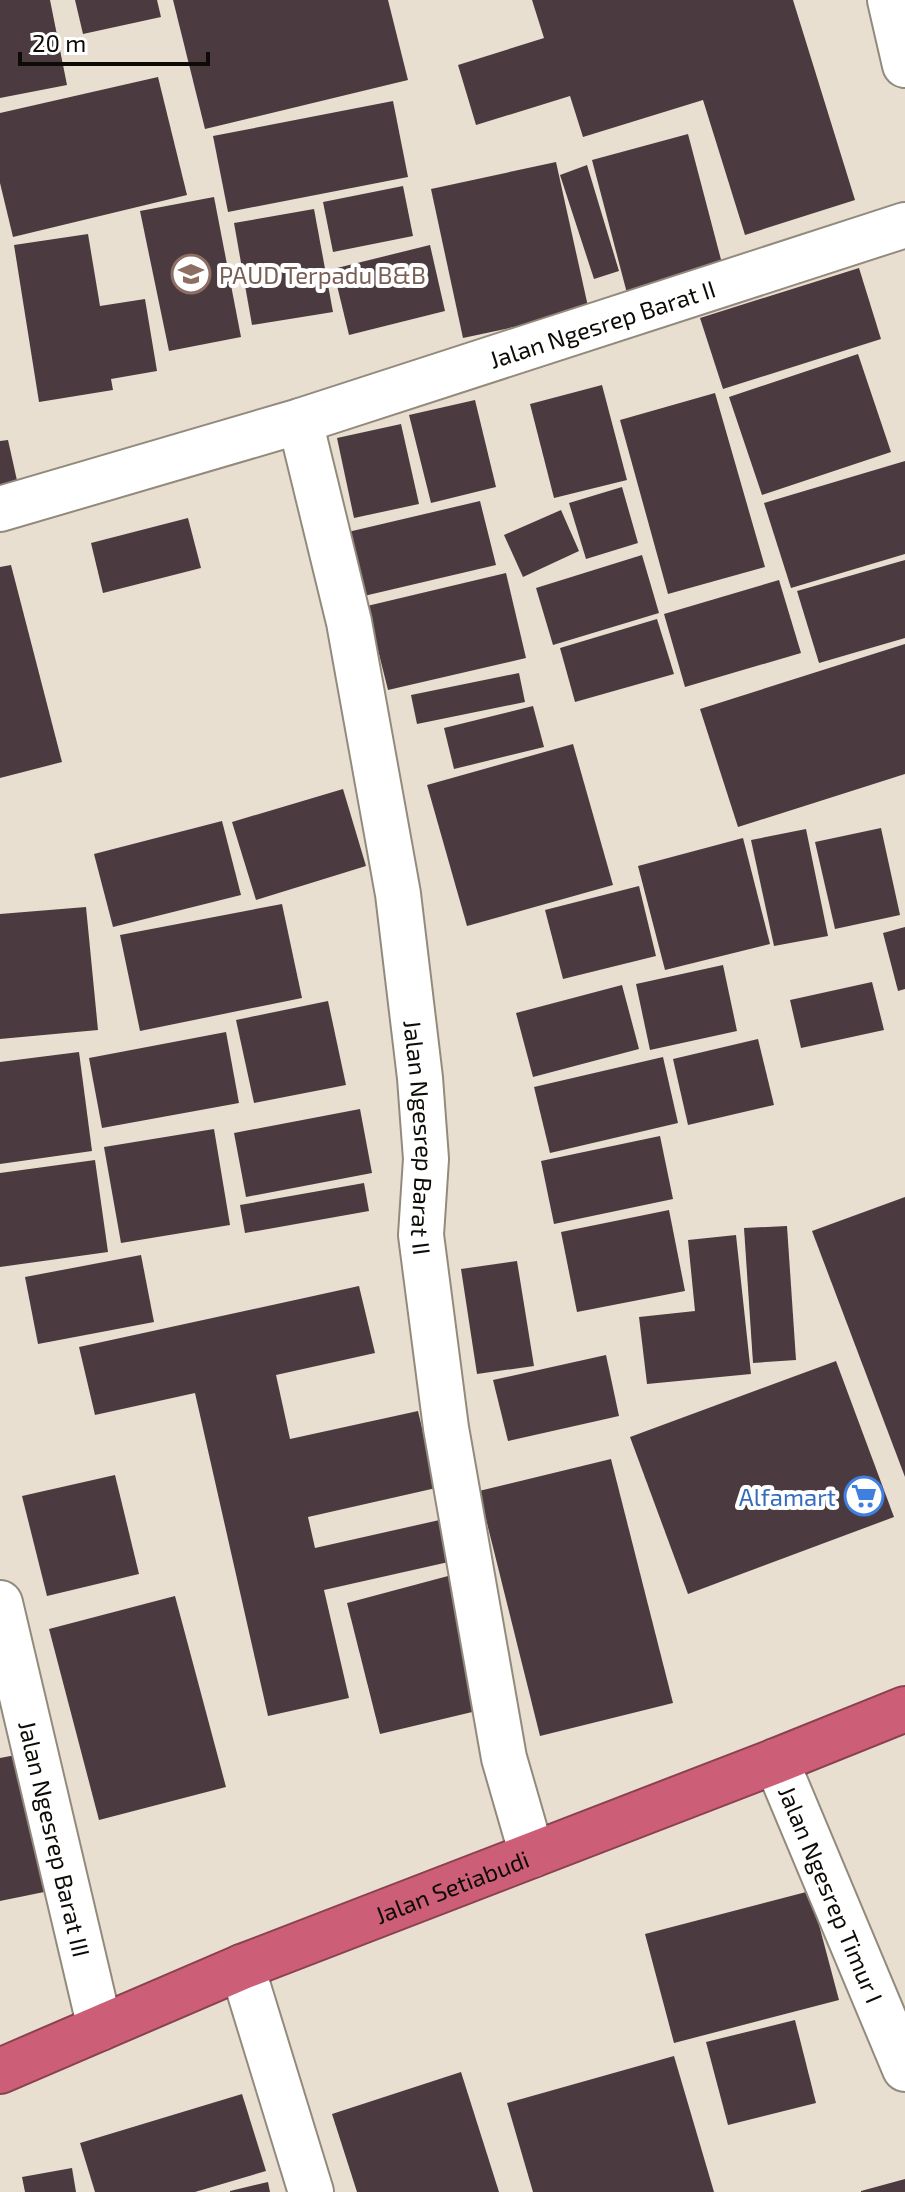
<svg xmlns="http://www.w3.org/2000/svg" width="905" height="2192" viewBox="0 0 905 2192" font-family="'Exo 2',sans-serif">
  <rect width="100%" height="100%" fill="#e8dfd0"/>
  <g fill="#4b3b40">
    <path d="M0,0H50L67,85L0,98Z"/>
    <path d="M75,0H157L161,17L83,34Z"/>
    <path d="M173,0H388L408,80L205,129Z"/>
    <path d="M532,0H793L855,200L745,235L703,100L583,137L570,96L476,125L458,65L544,38Z"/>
    <path d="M158,77L187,195L13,237L0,183V113Z"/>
    <path d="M393,101L408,177L228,212L213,136Z"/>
    <path d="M688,134L724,271L628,297L592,160Z"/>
    <path d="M556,162L589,311L463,338L431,189Z"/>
    <path d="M587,165L619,271L594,279L560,175Z"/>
    <path d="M403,186L413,236L333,252L323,202Z"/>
    <path d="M214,197L241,337L169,351L140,211Z"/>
    <path d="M314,209L333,312L252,325L234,223Z"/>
    <path d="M88,234L100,306L145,299L157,371L111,379L113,390L39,402L14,245Z"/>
    <path d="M430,245L445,311L349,335L333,269Z"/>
    <path d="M859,268L881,339L723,389L700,318Z"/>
    <path d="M858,354L891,452L762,495L729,397Z"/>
    <path d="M602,385L627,480L554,498L530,404Z"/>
    <path d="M715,393L765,567L668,594L620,420Z"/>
    <path d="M475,400L496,487L431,503L409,415Z"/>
    <path d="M401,424L419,504L354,518L337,438Z"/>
    <path d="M8,440L18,485L0,489V441Z"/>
    <path d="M905,461V554L791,588L764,503Z"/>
    <path d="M622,487L638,543L586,559L569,503Z"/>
    <path d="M480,501L496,565L364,596L348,532Z"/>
    <path d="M561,510L579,551L523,577L504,535Z"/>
    <path d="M188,518L201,568L103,593L91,543Z"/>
    <path d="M642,555L659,613L553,645L536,588Z"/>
    <path d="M905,560V638L819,663L797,591Z"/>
    <path d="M11,565L62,762L0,778V567Z"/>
    <path d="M506,573L526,658L388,690L367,606Z"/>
    <path d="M779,580L801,653L685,687L664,614Z"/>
    <path d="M657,619L674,674L575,702L560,648Z"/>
    <path d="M905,644V774L738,827L700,709Z"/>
    <path d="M519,673L525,702L417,724L411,695Z"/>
    <path d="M533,706L544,747L454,769L444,728Z"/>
    <path d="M573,744L613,885L467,926L427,785Z"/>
    <path d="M343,789L366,866L256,900L232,822Z"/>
    <path d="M222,821L241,895L113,927L94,854Z"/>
    <path d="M881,828L900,915L835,929L815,842Z"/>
    <path d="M806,829L828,936L774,946L751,840Z"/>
    <path d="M743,838L770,944L665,970L638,866Z"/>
    <path d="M639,886L656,956L563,979L545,910Z"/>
    <path d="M282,904L302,998L140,1031L120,935Z"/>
    <path d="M86,907L98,1030L0,1039V914Z"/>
    <path d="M905,927V989L898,991L883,933Z"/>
    <path d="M723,965L737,1031L650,1050L636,984Z"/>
    <path d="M872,982L884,1030L801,1048L790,1000Z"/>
    <path d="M622,985L639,1049L533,1077L516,1013Z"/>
    <path d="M328,1001L346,1085L254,1103L236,1020Z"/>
    <path d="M226,1032L239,1103L102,1128L89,1058Z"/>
    <path d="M758,1039L774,1105L688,1125L673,1059Z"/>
    <path d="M79,1052L92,1151L0,1164V1062Z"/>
    <path d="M663,1057L678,1123L550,1153L534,1087Z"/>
    <path d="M360,1109L372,1173L246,1197L234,1133Z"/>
    <path d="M214,1129L230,1225L121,1243L104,1147Z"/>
    <path d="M660,1136L673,1199L554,1224L541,1161Z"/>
    <path d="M95,1160L108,1252L0,1267V1173Z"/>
    <path d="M364,1183L369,1211L245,1233L240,1205Z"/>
    <path d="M905,1197V1477L812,1231Z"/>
    <path d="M669,1210L685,1291L577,1312L561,1232Z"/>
    <path d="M787,1226L796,1360L753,1363L744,1228Z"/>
    <path d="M736,1235L751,1374L647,1384L639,1317L695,1311L688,1240Z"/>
    <path d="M141,1255L154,1322L38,1344L25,1277Z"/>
    <path d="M517,1261L534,1366L477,1374L461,1269Z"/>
    <path d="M359,1286L375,1353L276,1375L290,1439L418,1411L436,1488L308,1517L315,1548L444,1519L453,1561L324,1590L349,1698L268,1716L195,1393L95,1415L79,1347Z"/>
    <path d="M606,1355L619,1416L508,1441L493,1380Z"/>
    <path d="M836,1361L894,1517L688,1594L630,1437Z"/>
    <path d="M611,1459L673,1703L540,1736L479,1491Z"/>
    <path d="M115,1475L139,1574L47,1596L22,1496Z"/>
    <path d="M463,1572L489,1708L380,1734L347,1603Z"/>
    <path d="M175,1596L226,1787L99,1820L49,1629Z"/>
    <path d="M21,1754L49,1891L0,1901V1758Z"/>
    <path d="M810,1891L839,2000L674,2043L645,1934Z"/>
    <path d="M795,2020L816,2103L728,2125L706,2042Z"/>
    <path d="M674,2056L714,2192H533L507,2103Z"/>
    <path d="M461,2072L499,2192H357L332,2114Z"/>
    <path d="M242,2094L266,2171L195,2192H95L80,2143Z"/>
    <path d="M72,2168L76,2192H25L22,2177Z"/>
    <path d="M905,2179V2192H861V2191Z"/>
    <path d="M268,2182L270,2192H230V2191Z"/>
  </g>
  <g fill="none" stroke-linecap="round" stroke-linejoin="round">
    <defs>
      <g id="street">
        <path d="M890,0L905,65"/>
        <path id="s1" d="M300,421L349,622L398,894L420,1078L426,1159L421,1235L446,1428L504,1758L532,1855"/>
        <path id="s2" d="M0,509L300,421L905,225"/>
        <path id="s3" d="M0,1603L100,2028"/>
        <path id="s4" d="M776,1761L905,2069"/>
        <path d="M242,1967L311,2192"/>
      </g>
      <g id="highway">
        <path id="s5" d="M0,2071L242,1967L776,1761L905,1709"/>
      </g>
    </defs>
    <use href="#street" stroke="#928a7c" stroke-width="48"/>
    <use href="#highway" stroke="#8a4150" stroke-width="48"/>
    <use href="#street" stroke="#fff" stroke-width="44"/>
    <use href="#highway" stroke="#cc5e78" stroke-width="44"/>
  </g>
  <defs>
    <symbol id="school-ring" viewBox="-11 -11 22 22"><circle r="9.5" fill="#fff" stroke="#8d6e63" stroke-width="1.5"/><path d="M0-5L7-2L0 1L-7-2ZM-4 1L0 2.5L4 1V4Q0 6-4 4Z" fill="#8d6e63"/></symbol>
    <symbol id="supermarket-ring" viewBox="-11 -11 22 22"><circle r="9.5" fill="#fff" stroke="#3f7fe0" stroke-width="1.5"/><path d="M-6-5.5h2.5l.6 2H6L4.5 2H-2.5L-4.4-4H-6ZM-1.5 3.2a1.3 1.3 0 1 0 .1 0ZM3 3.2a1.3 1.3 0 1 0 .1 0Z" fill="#3f7fe0"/></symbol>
  </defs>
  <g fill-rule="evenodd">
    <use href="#school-ring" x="169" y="252" width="44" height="44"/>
    <use href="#supermarket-ring" x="842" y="1474" width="44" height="44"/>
  </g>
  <g text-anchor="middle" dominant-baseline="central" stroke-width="8" stroke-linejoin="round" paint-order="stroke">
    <g font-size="24" fill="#785e54" stroke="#fff" text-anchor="start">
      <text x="219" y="274">PAUD Terpadu B&amp;B</text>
    </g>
    <g font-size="24" fill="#0e0b07" stroke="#fff">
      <text stroke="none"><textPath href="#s2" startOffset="630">Jalan Ngesrep Barat II</textPath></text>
      <text stroke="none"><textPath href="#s1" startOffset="728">Jalan Ngesrep Barat II</textPath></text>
      <text stroke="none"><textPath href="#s3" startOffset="242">Jalan Ngesrep Barat III</textPath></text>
      <text stroke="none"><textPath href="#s5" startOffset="488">Jalan Setiabudi</textPath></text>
      <text stroke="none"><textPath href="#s4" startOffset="144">Jalan Ngesrep Timur I</textPath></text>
    </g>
    <g font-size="24" fill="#366cbe" stroke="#fff" text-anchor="end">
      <text x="836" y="1496">Alfamart</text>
    </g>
  </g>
  <path d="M20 52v12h188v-12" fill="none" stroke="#0e0b07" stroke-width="4"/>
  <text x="32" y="52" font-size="24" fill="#0e0b07" stroke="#ffffff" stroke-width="6" paint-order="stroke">20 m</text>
</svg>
